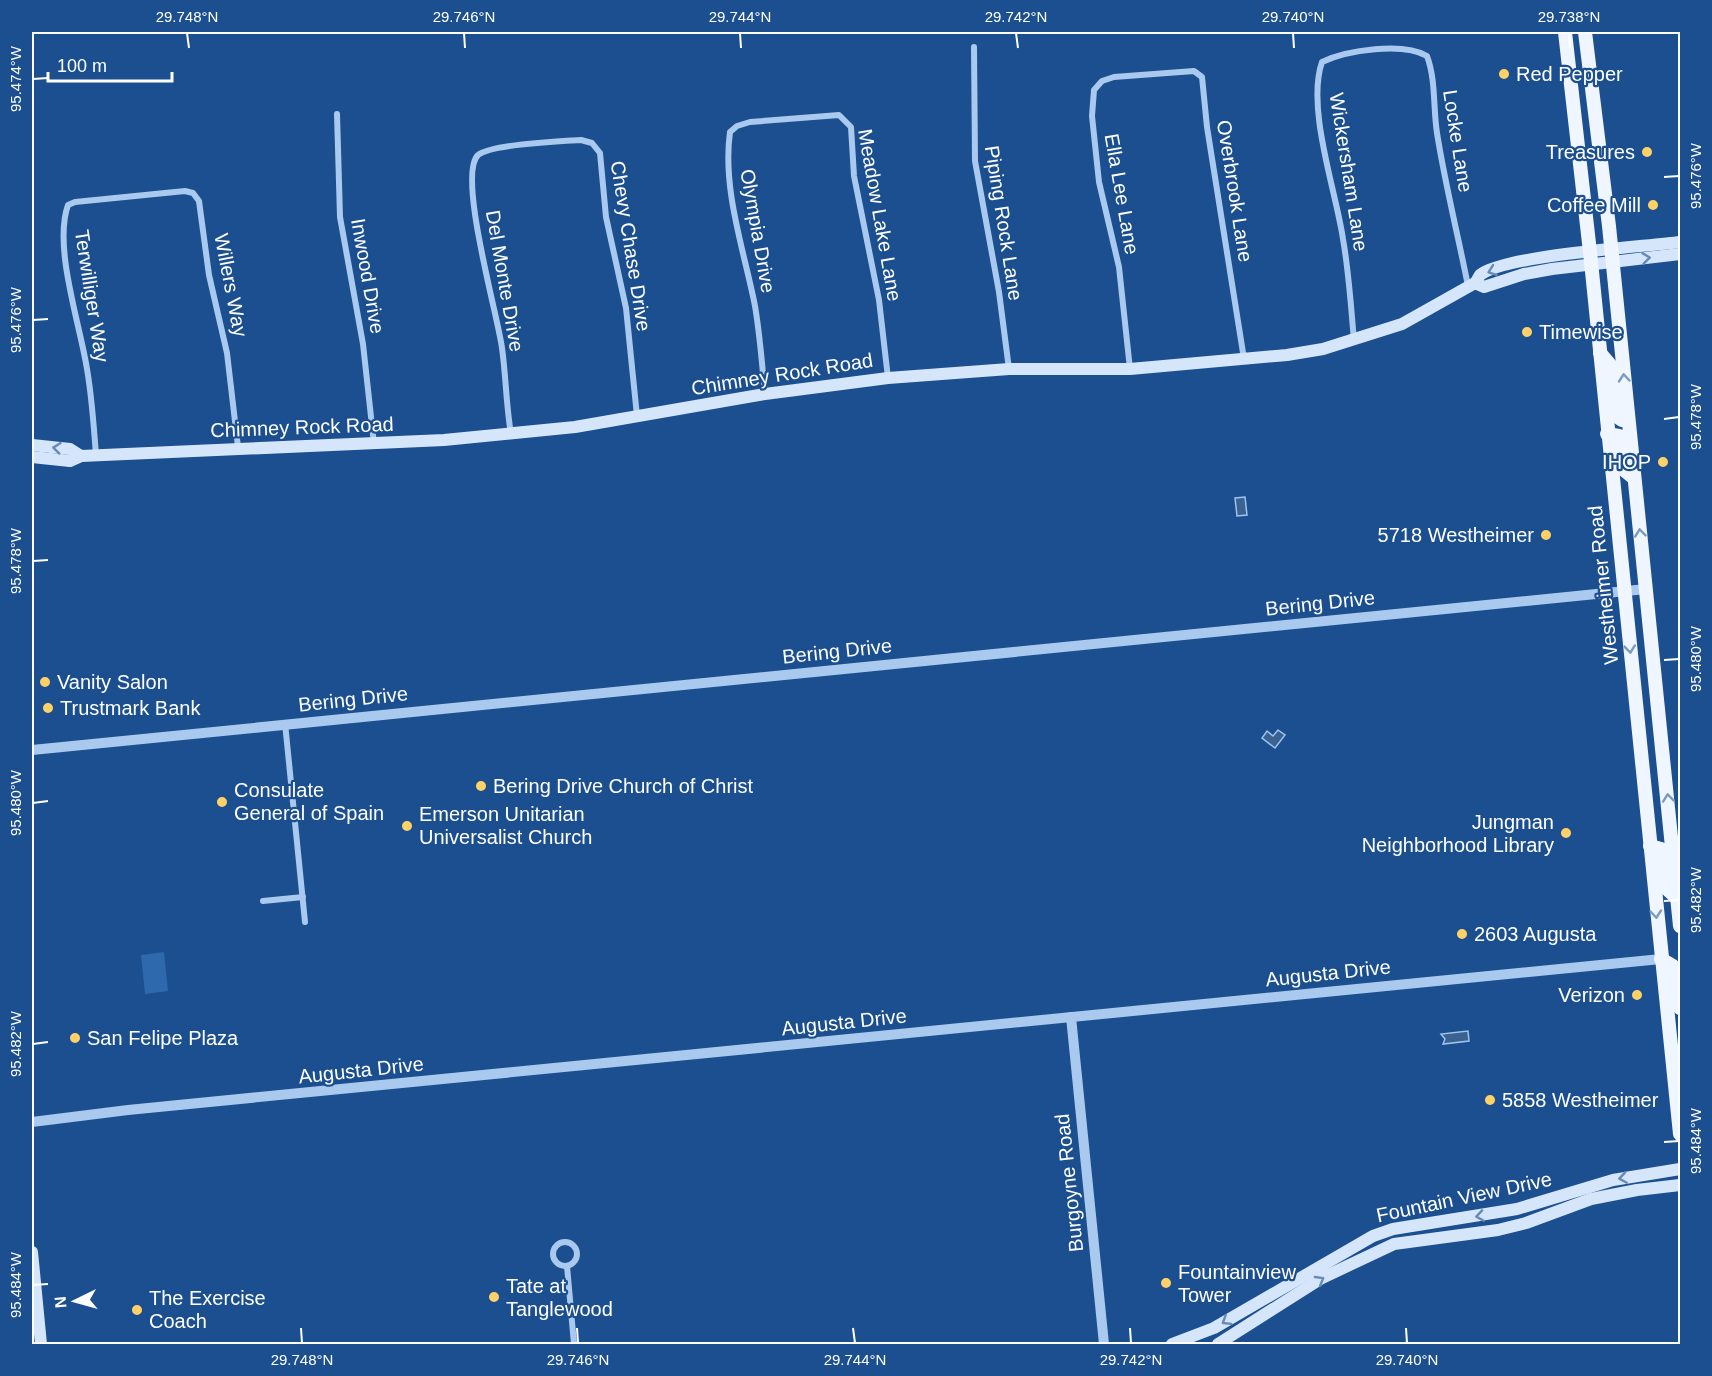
<svg xmlns="http://www.w3.org/2000/svg" width="1712" height="1376" viewBox="0 0 1712 1376" font-family="Arial,sans-serif">
  <rect width="100%" height="100%" fill="#1b4f8f"/>
  <path fill="#2e69ad" d="M164,952L168,991L145,994L141,955Z"/>
  <g fill="#3c6290" stroke="#9cc4f0" stroke-width="1.5">
    <path d="M1245,497L1247,515L1237,516L1235,498Z"/>
    <path d="M1278,730L1285,735L1275,748L1262,738L1267,731L1273,736Z"/>
    <path d="M1468,1031L1469,1041L1443,1044L1445,1039L1441,1034Z"/>
  </g>
  <g fill="none" stroke-linecap="round" stroke-linejoin="round">
    <g stroke="#a9c9ee" stroke-width="6">
      <path d="M974,47L975,161L999,292L1009,369"/>
      <path d="M337,114L340,217L363,344L374,444"/>
      <path d="M1354,341C1351,307 1349,273 1343,239C1336,191 1306,108 1322,62C1347,50 1403,42 1427,56C1436,80 1433,108 1437,133C1445,184 1458,235 1468,286"/>
      <path d="M1130,369L1119,267L1099,182L1092,116L1094,90L1102,81L1114,77L1194,71L1202,77L1207,127L1244,359"/>
      <path d="M765,394C762,365 760,335 755,306C744,250 722,189 730,132L737,126L750,122L839,115L851,127L854,176L879,300L888,378"/>
      <path d="M511,434C506,405 506,376 502,348C498,316 457,175 478,155C491,144 562,141 581,140L592,143L600,153L606,217L626,308L637,416"/>
      <path d="M96,456C94,427 92,398 87,369C80,324 53,247 68,205L75,202L185,191L193,193L199,201L209,275L227,353L238,447"/>
      <path d="M285,723L305,922"/>
      <path d="M263,901L303,897"/>
      <circle cx="565" cy="1254" r="12"/>
      <path d="M567,1266L574,1344"/>
    </g>
    <g stroke="#a9c9ee" stroke-width="10">
      <path d="M32,750L1646,589"/>
      <path d="M1071,1017L1104,1344"/>
      <path d="M32,1122L128,1110L1661,959"/>
    </g>
    <g stroke="#d6e6fa" stroke-width="12">
      <path d="M1475,283L1484,287L1524,274L1552,269L1680,254"/>
      <path d="M32,445L70,449L81,456"/>
      <path d="M32,457L70,461L81,456L444,440L575,427L765,394L888,378L1009,369H1130L1287,355L1323,349L1402,324L1475,283C1476,283 1479,276 1480,275C1505,255 1642,247 1680,242"/>
      <path d="M32,1252L41,1344"/>
      <path d="M1172,1344L1214,1328L1373,1236L1393,1229L1517,1209L1613,1180L1680,1169"/>
      <path d="M1218,1344L1322,1278L1394,1244L1498,1230L1526,1223L1591,1199L1637,1190L1680,1185"/>
    </g>
    <g stroke="#f0f6ff" stroke-width="14">
      <path d="M1565,32L1590,252L1680,1134"/>
      <path d="M1585,32L1609,226L1680,926"/>
      <path d="M1600,353L1612,367L1616,416L1622,420L1628,419"/>
      <path d="M1607,434L1619,436L1623,469L1634,478"/>
      <path d="M1650,846L1661,849L1665,887L1677,898"/>
      <path d="M1661,959L1673,966L1680,1008"/>
    </g>
  </g>
  <defs><path id="oneway-chevron" d="M-2-3.5L2.5 0L-2 3.5" fill="none" stroke-width="1.6" stroke-linecap="round" stroke-linejoin="round" transform="scale(1.5)"/></defs>
  <g stroke="#668bba">
    <use href="#oneway-chevron" transform="translate(1646 258) rotate(-7)"/>
    <use href="#oneway-chevron" transform="translate(1492 271) rotate(160)"/>
    <use href="#oneway-chevron" transform="translate(57 448) rotate(-174)"/>
    <use href="#oneway-chevron" transform="translate(1623 1178) rotate(171)"/>
    <use href="#oneway-chevron" transform="translate(1480 1216) rotate(171)"/>
    <use href="#oneway-chevron" transform="translate(1320 1280) rotate(-30)"/>
    <use href="#oneway-chevron" transform="translate(1226 1321) rotate(148)"/>
  </g>
  <g stroke="#7b9ac1">
    <use href="#oneway-chevron" transform="translate(1624 378) rotate(-95)"/>
    <use href="#oneway-chevron" transform="translate(1640 533) rotate(-96)"/>
    <use href="#oneway-chevron" transform="translate(1630 649) rotate(84)"/>
    <use href="#oneway-chevron" transform="translate(1668 798) rotate(-96)"/>
    <use href="#oneway-chevron" transform="translate(1656 914) rotate(85)"/>
  </g>
  <path fill="none" stroke="#fff" stroke-width="2" d="M187,33L189,48M464,33L465,48M740,33L741,48M1016,33L1018,48M1293,33L1294,48M1569,33L1570,48M33,79L48,78M1664,177L1679,176M33,320L48,319M1664,419L1679,417M33,561L48,560M1664,660L1679,659M33,803L48,801M1664,901L1679,900M33,1044L48,1042M1664,1142L1679,1141M33,1285L48,1284M301,1328L302,1343M577,1328L578,1343M853,1328L855,1343M1130,1328L1131,1343M1406,1328L1407,1343"/>
  <g fill="#ffd166" stroke="#1b4f8f" stroke-width="2">
    <circle cx="1504" cy="74" r="6"/>
    <circle cx="1647" cy="152" r="6"/>
    <circle cx="1653" cy="205" r="6"/>
    <circle cx="1527" cy="332" r="6"/>
    <circle cx="1663" cy="462" r="6"/>
    <circle cx="1546" cy="535" r="6"/>
    <circle cx="45" cy="682" r="6"/>
    <circle cx="48" cy="708" r="6"/>
    <circle cx="481" cy="786" r="6"/>
    <circle cx="222" cy="802" r="6"/>
    <circle cx="407" cy="826" r="6"/>
    <circle cx="1566" cy="833" r="6"/>
    <circle cx="1462" cy="934" r="6"/>
    <circle cx="1637" cy="995" r="6"/>
    <circle cx="75" cy="1038" r="6"/>
    <circle cx="1490" cy="1100" r="6"/>
    <circle cx="1166" cy="1283" r="6"/>
    <circle cx="494" cy="1297" r="6"/>
    <circle cx="137" cy="1310" r="6"/>
  </g>
  <g text-anchor="middle" dominant-baseline="central" stroke-width="4.5" stroke-linejoin="round" paint-order="stroke">
    <g font-size="20" fill="#fff" stroke="#1b4f8f" text-anchor="start">
      <text x="1516" y="74">Red Pepper</text>
      <text x="1635" y="152" text-anchor="end">Treasures</text>
      <text x="1641" y="205" text-anchor="end">Coffee Mill</text>
      <text x="1539" y="332">Timewise</text>
      <text x="1651" y="462" text-anchor="end">IHOP</text>
      <text x="1534" y="535" text-anchor="end">5718 Westheimer</text>
      <text x="57" y="682">Vanity Salon</text>
      <text x="60" y="708">Trustmark Bank</text>
      <text x="493" y="786">Bering Drive Church of Christ</text>
      <text x="234" y="790">Consulate<tspan x="234" dy="23">General of Spain</tspan></text>
      <text x="419" y="814">Emerson Unitarian<tspan x="419" dy="23">Universalist Church</tspan></text>
      <text x="1554" y="822" text-anchor="end">Jungman<tspan x="1554" dy="23">Neighborhood Library</tspan></text>
      <text x="1474" y="934">2603 Augusta</text>
      <text x="1625" y="995" text-anchor="end">Verizon</text>
      <text x="87" y="1038">San Felipe Plaza</text>
      <text x="1502" y="1100">5858 Westheimer</text>
      <text x="1178" y="1272">Fountainview<tspan x="1178" dy="23">Tower</tspan></text>
      <text x="506" y="1286">Tate at<tspan x="506" dy="23">Tanglewood</tspan></text>
      <text x="149" y="1298">The Exercise<tspan x="149" dy="23">Coach</tspan></text>
    </g>
    <g font-size="20" fill="#fff" stroke="#1b4f8f">
      <text transform="translate(1458 141) rotate(81)">Locke Lane</text>
      <text transform="translate(1349 172) rotate(81)">Wickersham Lane</text>
      <text transform="translate(1235 191) rotate(81)">Overbrook Lane</text>
      <text transform="translate(1122 194) rotate(80)">Ella Lee Lane</text>
      <text transform="translate(880 215) rotate(80)">Meadow Lake Lane</text>
      <text transform="translate(1004 223) rotate(81)">Piping Rock Lane</text>
      <text transform="translate(758 231) rotate(80)">Olympia Drive</text>
      <text transform="translate(631 246) rotate(81)">Chevy Chase Drive</text>
      <text transform="translate(368 276) rotate(80)">Inwood Drive</text>
      <text transform="translate(505 281) rotate(80)">Del Monte Drive</text>
      <text transform="translate(231 285) rotate(79)">Willers Way</text>
      <text transform="translate(92 296) rotate(81)">Terwilliger Way</text>
      <text transform="translate(782 374) rotate(-9)">Chimney Rock Road</text>
      <text transform="translate(302 427) rotate(-2)">Chimney Rock Road</text>
      <text transform="translate(1603 585) rotate(-96)">Westheimer Road</text>
      <text transform="translate(1320 603) rotate(-6)">Bering Drive</text>
      <text transform="translate(837 651) rotate(-6)">Bering Drive</text>
      <text transform="translate(353 699) rotate(-6)">Bering Drive</text>
      <text transform="translate(1328 973) rotate(-6)">Augusta Drive</text>
      <text transform="translate(844 1022) rotate(-6)">Augusta Drive</text>
      <text transform="translate(361 1070) rotate(-6)">Augusta Drive</text>
      <text transform="translate(1069 1183) rotate(-96)">Burgoyne Road</text>
      <text transform="translate(1464 1197) rotate(-12)">Fountain View Drive</text>
    </g>
  </g>
  <rect width="1712" height="1376" fill="none" stroke="#1b4f8f" stroke-width="66"/>
  <g transform="translate(75 1301) rotate(265)" stroke="#1b4f8f" stroke-width="4.5" paint-order="stroke">
  <path d="M0-4.5L10 22L0 15L-10 22Z" fill="#ffffff"/>
  <text y="-9" font-size="16" font-weight="bold" text-anchor="middle" fill="#ffffff">N</text>
  </g>
  <path d="M48 72v9h124v-9" fill="none" stroke="#ffffff" stroke-width="3"/>
  <text x="57" y="72" font-size="18" fill="#ffffff" stroke="#1b4f8f" stroke-width="4.5" paint-order="stroke">100 m</text>
  <rect x="33" y="33" width="1646" height="1310" fill="none" stroke="#fff" stroke-width="2"/>
  <g font-size="15" text-anchor="middle" fill="#fff">
    <text x="187" y="22">29.748°N</text>
    <text x="464" y="22">29.746°N</text>
    <text x="740" y="22">29.744°N</text>
    <text x="1016" y="22">29.742°N</text>
    <text x="1293" y="22">29.740°N</text>
    <text x="1569" y="22">29.738°N</text>
    <text transform="translate(16 79) rotate(-90)" y="5">95.474°W</text>
    <text transform="translate(1696 176) rotate(-90)" y="5">95.476°W</text>
    <text transform="translate(16 320) rotate(-90)" y="5">95.476°W</text>
    <text transform="translate(1696 417) rotate(-90)" y="5">95.478°W</text>
    <text transform="translate(16 561) rotate(-90)" y="5">95.478°W</text>
    <text transform="translate(1696 659) rotate(-90)" y="5">95.480°W</text>
    <text transform="translate(16 803) rotate(-90)" y="5">95.480°W</text>
    <text transform="translate(1696 900) rotate(-90)" y="5">95.482°W</text>
    <text transform="translate(16 1044) rotate(-90)" y="5">95.482°W</text>
    <text transform="translate(1696 1141) rotate(-90)" y="5">95.484°W</text>
    <text transform="translate(16 1285) rotate(-90)" y="5">95.484°W</text>
    <text x="302" y="1365">29.748°N</text>
    <text x="578" y="1365">29.746°N</text>
    <text x="855" y="1365">29.744°N</text>
    <text x="1131" y="1365">29.742°N</text>
    <text x="1407" y="1365">29.740°N</text>
  </g>
</svg>
